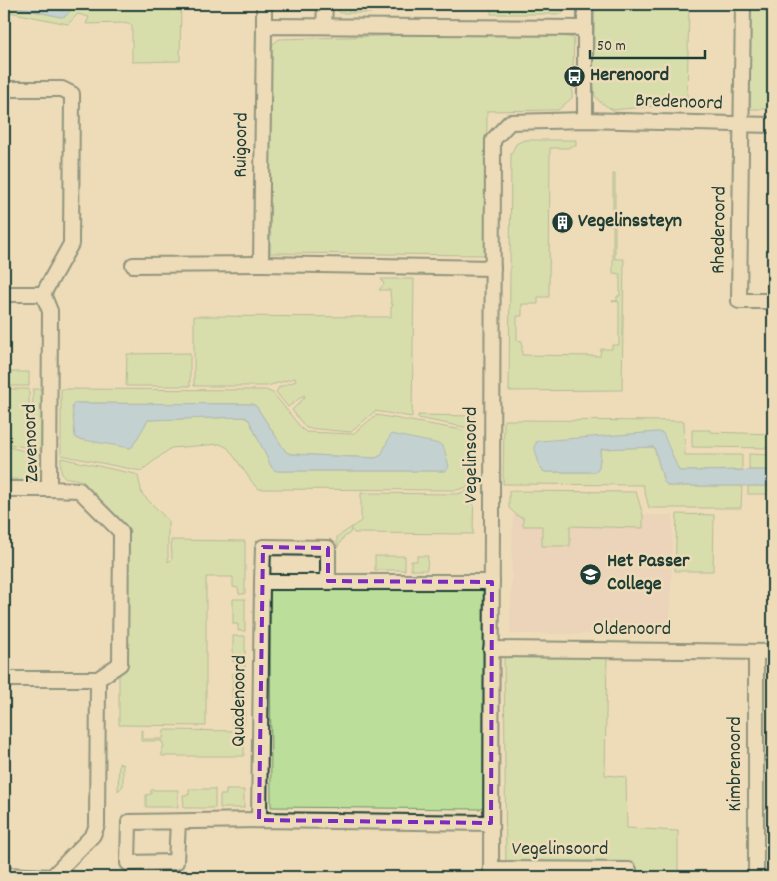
<svg xmlns="http://www.w3.org/2000/svg" width="777" height="881" viewBox="0 0 777 881" font-family="Dekko,sans-serif">
  <rect width="100%" height="100%" fill="#eedcb9"/>
  <filter id="ink" filterUnits="userSpaceOnUse"><feTurbulence type="fractalNoise" baseFrequency=".02" numOctaves="2"/><feDisplacementMap in="SourceGraphic" scale="10" xChannelSelector="R" yChannelSelector="G"/><feConvolveMatrix kernelMatrix="1 2 1 2 8 2 1 2 1" color-interpolation-filters="sRGB"/></filter>
  <g filter="url(#ink)">
    <path fill="#e6cab9" d="M513,514L673,515L670,634H510Z"/>
    <g fill="#bbdf9a" stroke="#6d8e67" fill-rule="evenodd">
      <path d="M28,4H181L180,61L132,62V25L123,23L86,24L89,17L78,14L68,24L4,11V5L61,17L67,11Z"/>
      <path d="M337,4H371V13H340L337,9Z"/>
      <path d="M491,4H566L562,14H491Z"/>
      <path d="M595,4H689L687,103L613,110L600,102L595,96L593,74Z"/>
      <path d="M751,4H773V109H750Z"/>
      <path d="M412,35H556L574,38L572,98L558,110L487,111L486,255L270,253V47L279,39Z"/>
      <path d="M524,140H576V146H570L569,148H550L549,297H538V304H522V316H517V340L522,341V355L600,356L601,349H612V345H619V302L612,301H617V296H620V274L613,273V174H615V259H624L622,390L509,391L511,154L516,144Z"/>
      <path d="M381,279H414L412,417L375,411L351,432L306,428L292,410L305,397L304,395L288,407L276,392L279,387L296,381L295,378L267,386H194V316L391,317V307L393,306V304H391L390,290H379L384,284Z"/>
      <path d="M190,353V386H126L127,354Z"/>
      <rect x="4" y="372" width="25" height="14"/>
      <path d="M4,389H29V448L4,443Z"/>
      <path d="M33,389H44L43,451L32,449Z"/>
      <path d="M61,389L266,390L273,393L302,429L306,432L353,434L376,415L474,432V487H467L457,490L259,489L255,486L228,448L220,444L171,448L141,471L61,455ZM75,403L252,404L256,406L286,452L291,454L376,458L381,455L443,471H277L272,468L249,420L243,417L148,420L132,447L130,448L72,406Z"/>
      <path d="M418,415L474,416V429L418,418Z"/>
      <path d="M504,420L684,421L685,455H742V470L679,471L658,432L536,442L543,471L545,472H595L599,467L601,449L654,447L664,482L668,486H742L741,508H649L643,485L503,484Z"/>
      <path d="M692,430H710V432L773,434V448L692,447Z"/>
      <path d="M4,446L29,452L28,484L18,483V479H4Z"/>
      <path d="M32,452L43,455C43,467 45,478 32,483Z"/>
      <path d="M749,454L773,455V470H749Z"/>
      <path d="M61,458L135,474L138,476L142,494L168,520V562L172,559L171,540L245,541V594H239L238,588L233,587V577H206V726L119,725V673L126,665L127,647L130,646V643H127V534L85,488L88,487L83,481C63,475 60,483 61,458Z"/>
      <rect x="748" y="486" width="25" height="8"/>
      <path d="M474,490L473,534L354,533L351,529L350,533L343,538L337,548V537L361,521V493L458,494L466,491Z"/>
      <path d="M509,491L636,492L643,515V528L570,526V546H542V526H523V517H519L509,508Z"/>
      <path d="M677,514L714,515L713,571H675Z"/>
      <rect x="375" y="556" width="30" height="14"/>
      <path d="M417,556H428L427,570H411V561H417Z"/>
      <path d="M270,588H486V803L480,809L271,807Z"/>
      <path d="M233,599H245V631H238V624H233Z"/>
      <path d="M233,636H245V668H238V662H233Z"/>
      <path d="M607,652L605,775L626,777L627,828L678,831V877H506L504,654Z"/>
      <rect x="769" y="660" width="4" height="217"/>
      <path d="M233,673H245V705H238V698H232Z"/>
      <path d="M232,710H245L244,726H232Z"/>
      <path d="M141,730H143V739H163L164,730L244,731V756H162V748L164,747L162,741H141Z"/>
      <path d="M119,763L123,765V786L118,791Z"/>
      <path d="M189,789H215V808H184L183,795H189Z"/>
      <path d="M151,790H178V807H146V795L151,794Z"/>
      <path d="M226,790H244V808H220V795H226Z"/>
    </g>
    <g fill="#90c3ed" stroke="#638da3">
      <path d="M4,4H28L63,11L67,9L68,4H71L69,12L66,16L61,17Z"/>
      <path d="M75,403L252,404L256,406L286,452L291,454L376,458L381,455L391,434L440,444L444,448L449,467L446,471H276L272,468L249,420L245,417L148,420L132,447L130,448L78,439L75,437L72,406Z"/>
      <path d="M658,432L663,433L679,471L773,470V486H669L664,482L654,447L601,449L599,467L595,472H545L540,468L534,446L538,441Z"/>
    </g>
    <g fill="none" stroke-linecap="round" stroke-linejoin="round">
      <defs>
        <g id="minor">
          <path d="M264,4V26"/>
          <path d="M743,4L739,301H773"/>
          <path d="M324,26L325,4"/>
          <path d="M4,89H62L72,94L71,244L43,294L50,311L49,489L79,490L121,532L120,664L98,679L97,825L93,835L52,877L4,875"/>
          <path d="M585,120V4"/>
          <path d="M261,264L264,26L585,28"/>
          <path d="M133,265L261,264L493,268"/>
          <path d="M4,294H43"/>
          <path d="M4,489H49"/>
          <path d="M262,582L263,547L328,548V581"/>
          <path d="M491,649L773,652"/>
          <path d="M4,679H98"/>
          <path d="M259,820L262,582H492"/>
          <path d="M178,822L176,862L128,863L129,822L259,820L491,823"/>
          <path d="M491,869L629,870"/>
          <path d="M491,877L493,140L510,122L585,120L773,125"/>
          <path d="M756,877V652"/>
        </g>
      </defs>
      <use href="#minor" stroke="#1f3d34" stroke-width="18"/>
      <use href="#minor" stroke="#eedcb9" stroke-width="14"/>
    </g>
  </g>
  <path d="M0 0H777V881H0ZM263,547L328,548V581L492,582L491,823L259,820Z" fill="#eedcb9" fill-opacity=".55" fill-rule="evenodd"/>
  <path fill="none" stroke="#7b2cbf" stroke-width="4" stroke-dasharray="10 6" stroke-linejoin="round" d="M263,547L328,548V581L492,582L491,823L259,820Z"/>
  <defs>
    <symbol id="bus-disc" viewBox="-11 -11 22 22"><circle r="9.5" fill="#1f3d34" stroke="#eedcb9"/><path d="M-5-6H5V4H4V6H2V4H-2V6H-4V4H-5ZM-3.5-4V0h7V-4ZM-3.5 1.2v1.5H-2V1.2ZM2 1.2v1.5H3.5V1.2Z" fill="#fff"/></symbol>
    <symbol id="building-disc" viewBox="-11 -11 22 22"><circle r="9.5" fill="#1f3d34" stroke="#eedcb9"/><path d="M-4-6H4V6H1V3H-1V6H-4ZM-2.5-4.3h1.7v1.8h-1.7ZM.8-4.3h1.7v1.8H.8ZM-2.5-1h1.7V.8h-1.7ZM.8-1h1.7V.8H.8Z" fill="#fff"/></symbol>
    <symbol id="school-disc" viewBox="-11 -11 22 22"><circle r="9.5" fill="#1f3d34" stroke="#eedcb9"/><path d="M0-5L7-2L0 1L-7-2ZM-4 1L0 2.5L4 1V4Q0 6-4 4Z" fill="#fff"/></symbol>
  </defs>
  <g fill-rule="evenodd">
    <use href="#bus-disc" x="562" y="64" width="25" height="25"/>
    <use href="#building-disc" x="550" y="210" width="25" height="25"/>
    <use href="#school-disc" x="578" y="562" width="25" height="25"/>
  </g>
  <g text-anchor="middle" dominant-baseline="central" stroke-width="5" stroke-linejoin="round" paint-order="stroke">
    <g font-size="20" font-weight="bold" fill="#1f3d34" stroke="#eedcb9" text-anchor="start">
      <text x="590" y="76">Herenoord</text>
      <text x="578" y="222">Vegelinssteyn</text>
      <text x="607" y="562">Het Passer<tspan x="607" dy="23">College</tspan></text>
    </g>
    <g font-size="20" fill="#1f3d34" stroke="#eedcb9">
      <text transform="translate(679 103) rotate(2)">Bredenoord</text>
      <text transform="translate(242 145) rotate(-89)">Ruigoord</text>
      <text transform="translate(720 230) rotate(-89)">Rhederoord</text>
      <text transform="translate(32 443) rotate(-92)">Zevenoord</text>
      <text transform="translate(472 455) rotate(-90)">Vegelinsoord</text>
      <text x="632" y="630">Oldenoord</text>
      <text transform="translate(240 701) rotate(-89)">Quadenoord</text>
      <text transform="translate(736 764) rotate(-90)">Kimbrenoord</text>
      <text x="560" y="850">Vegelinsoord</text>
    </g>
  </g>
  <rect width="777" height="881" fill="none" stroke="#eedcb9" stroke-width="20"/>
  <rect x="10" y="10" width="757" height="861" fill="none" stroke="#1f3d34" stroke-width="2" filter="url(#ink)"/>
  <path d="M590 50v8h115v-8" fill="none" stroke="#1f3d34" stroke-width="2.5"/>
  <text x="597" y="50" font-size="15" fill="#1f3d34" stroke="#eedcb9" stroke-width="4" paint-order="stroke">50 m</text>
</svg>
